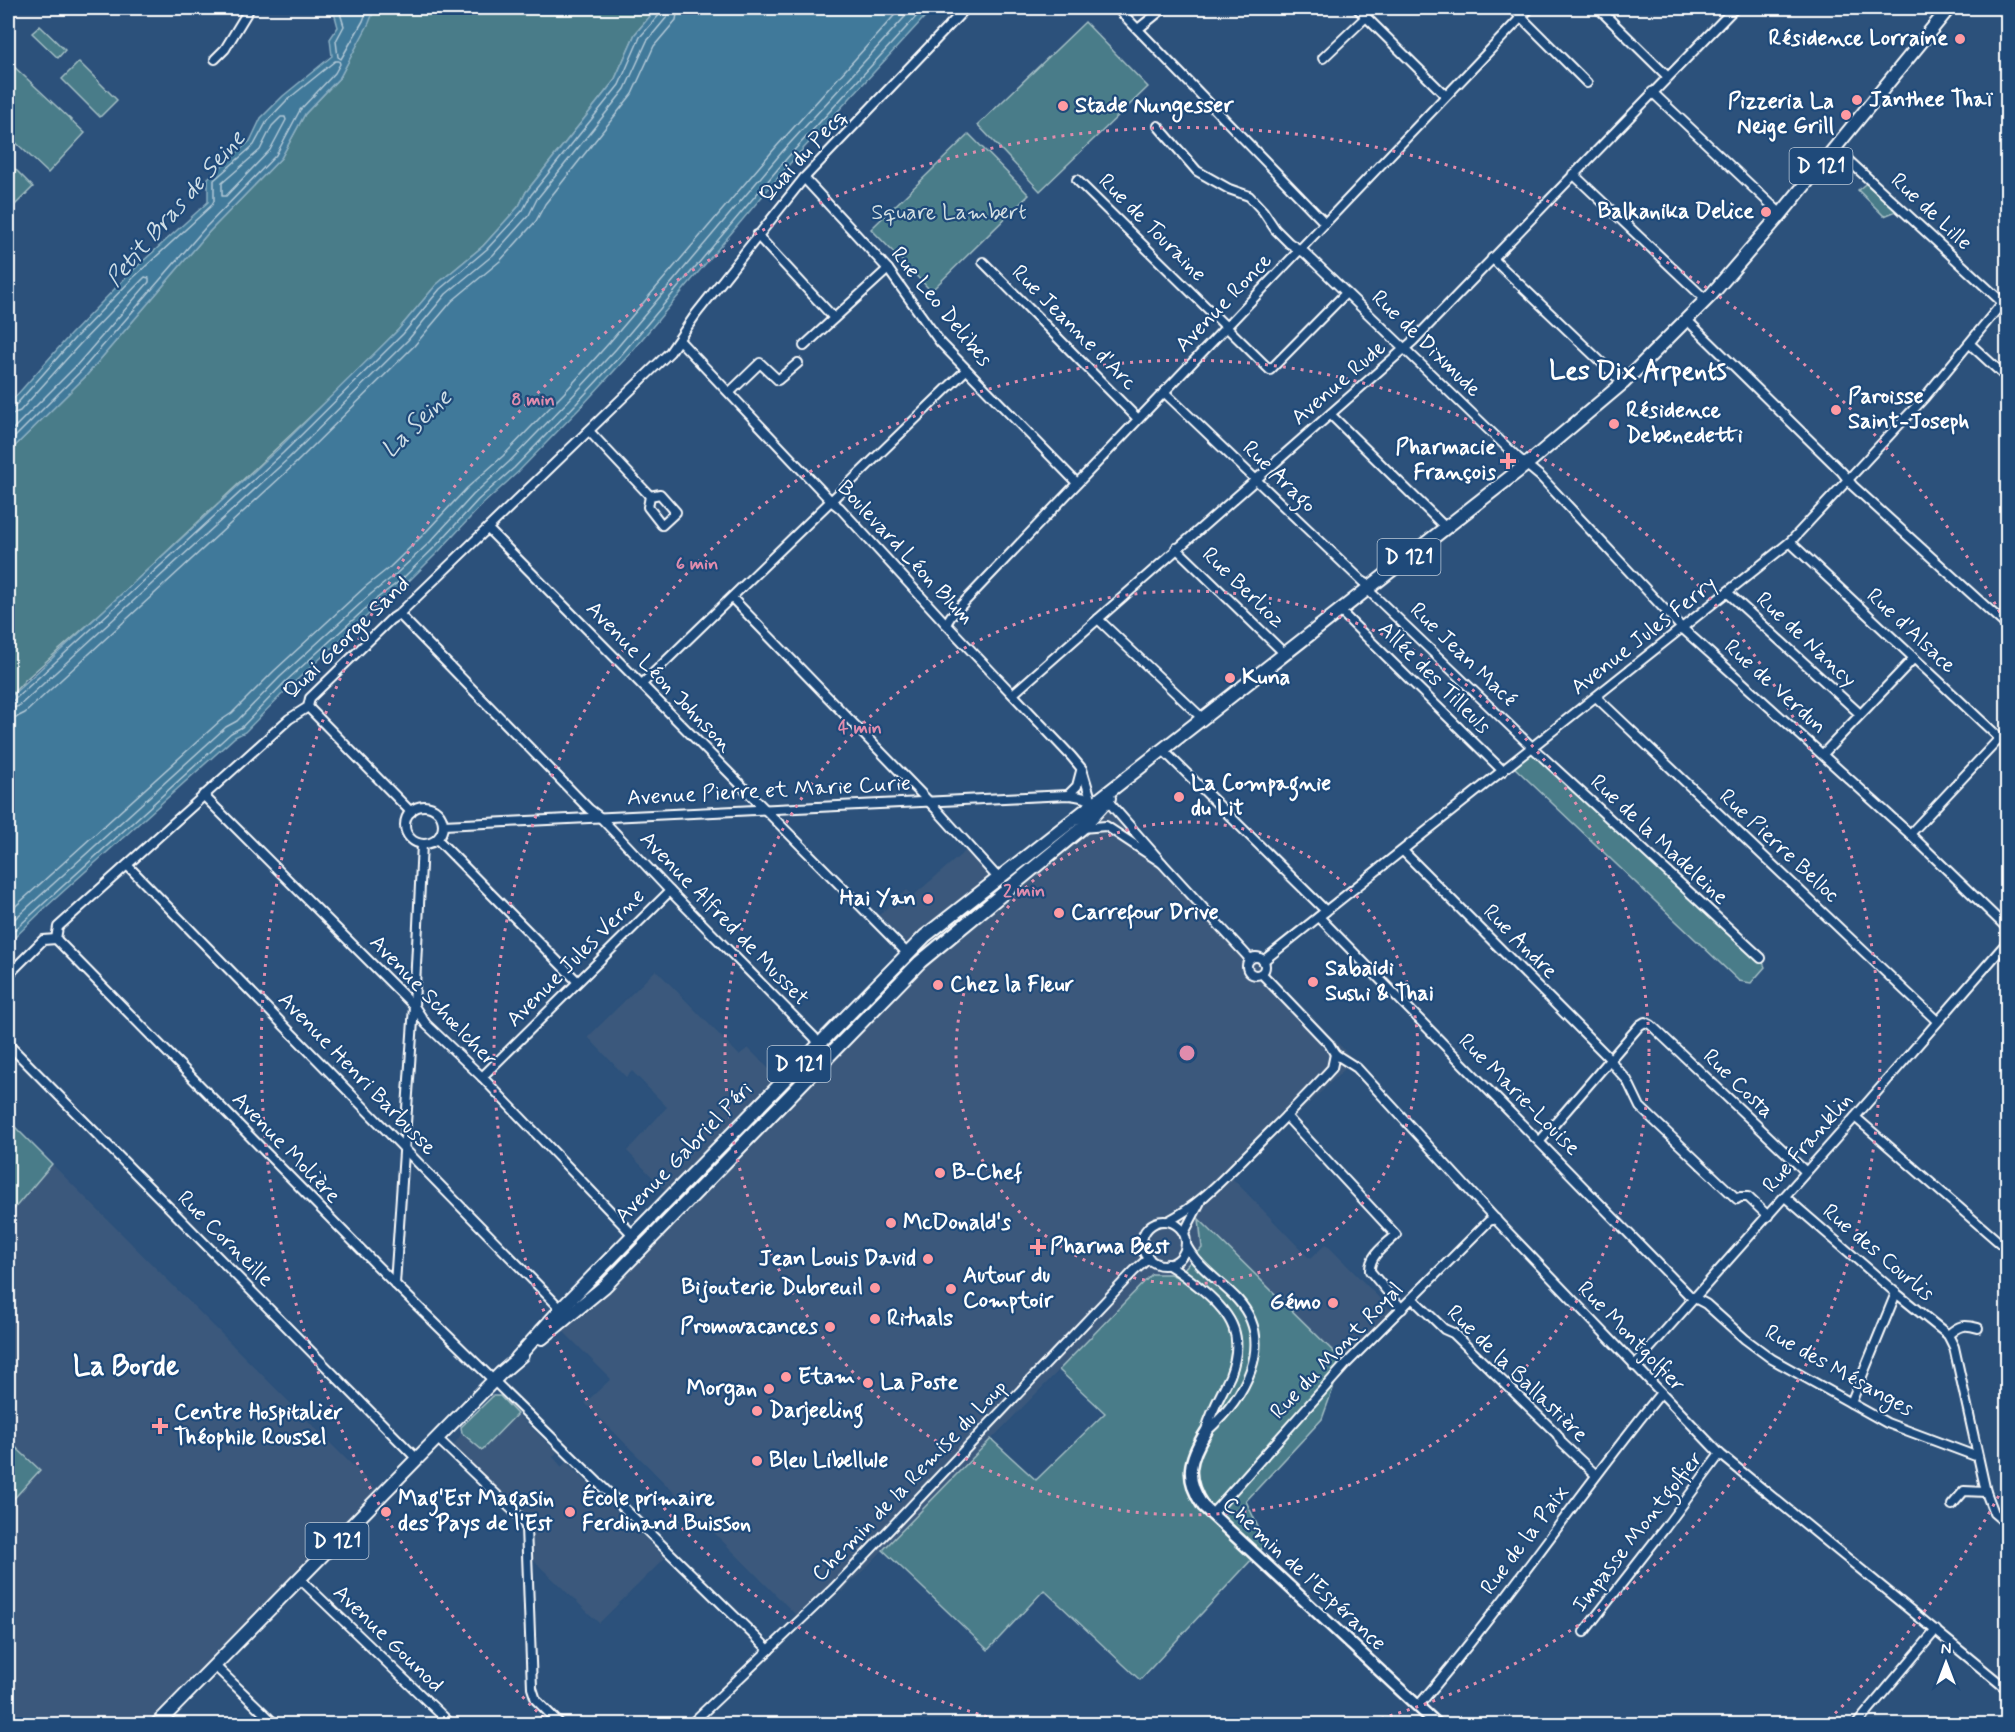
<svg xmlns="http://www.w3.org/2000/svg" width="2015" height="1732" viewBox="0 0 2015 1732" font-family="Mynerve,sans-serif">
  <rect width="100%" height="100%" fill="#2c517b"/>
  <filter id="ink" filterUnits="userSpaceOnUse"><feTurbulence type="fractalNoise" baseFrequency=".0167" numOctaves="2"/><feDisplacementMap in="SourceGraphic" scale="12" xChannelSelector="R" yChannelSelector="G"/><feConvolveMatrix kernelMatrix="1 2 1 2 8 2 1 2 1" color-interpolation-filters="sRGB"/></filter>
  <g filter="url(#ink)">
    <g fill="#3b597c">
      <path d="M1097,795L1354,1060L1232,1178L1310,1259L1326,1244L1391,1310L1343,1361L1199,1220L1203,1248L1176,1278L1152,1275L842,1592L834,1588L804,1623L585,1403L611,1379L563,1331L675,1200L627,1151L667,1107L632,1071L626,1077L588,1037L656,970L739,1055L748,1048L780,1080L907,943L879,915L907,890L913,896L970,847L998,873Z"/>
      <path d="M8,1120L382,1495L156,1724H8Z"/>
      <path d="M517,1414L557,1452L553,1457L562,1467L566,1462L665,1558L599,1623L532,1559V1520L453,1446L462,1433L482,1450Z"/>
    </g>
    <g fill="#497c89" stroke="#a4bec4" stroke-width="1.5">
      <path d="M374,8H657L635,34L614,81L526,192L519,206L483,246L436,285L398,330L350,379L111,604L25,680L8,699V453L86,376L209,232L281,158L305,114L340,77L367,26Z"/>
      <path d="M1085,22L1148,87L1040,191L978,125Z"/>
      <path d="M40,26L65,50L58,58L32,33Z"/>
      <path d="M8,61L85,133L48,173L8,135Z"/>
      <path d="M79,62L117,100L100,117L62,79Z"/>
      <path d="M969,134L1029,195L931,291L871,229Z"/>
      <path d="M8,162L33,187L14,206L8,199Z"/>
      <path d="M1869,181L1899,210L1884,216L1858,190Z"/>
      <path d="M1533,748L1761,958L1765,967L1751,983L1739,981L1512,765Z"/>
      <path d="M8,1120L52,1164L8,1216Z"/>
      <path d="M1199,1219L1343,1361L1322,1419L1246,1501L1266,1544L1140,1680L1044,1590L988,1650L883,1550L991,1439L1036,1480L1105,1413L1059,1370L1152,1274H1170L1177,1277L1202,1248Z"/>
      <path d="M493,1396H500L517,1414L482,1450L462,1433L461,1427Z"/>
      <path d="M8,1440L40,1470L8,1505Z"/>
    </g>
    <g fill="#40799a" stroke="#8cafc2" stroke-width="1.5">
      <path d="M329,8H375L369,23L340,77L305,114L281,158L209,232L86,376L8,453V405L70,335L130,273L208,202V178L250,141L261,118L283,96L332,56L330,39L338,27L335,16L327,9Z"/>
      <path d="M657,8H933L792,161L626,358L580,408L518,472L483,504L439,551L405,585L380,604L289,687L245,732L235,737L46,907L8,944V699L279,448L398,330L436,285L483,246L519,206L526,192L614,81L635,34Z"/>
    </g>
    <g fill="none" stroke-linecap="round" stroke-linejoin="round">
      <g stroke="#b3c9d7" stroke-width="1.5">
        <path d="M335,8L340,13L344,26L336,41L338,57L341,59L363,21L368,8"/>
        <path d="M281,117H285L286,120L270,150L226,196H222V183L260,150L272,126Z"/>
        <path d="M8,408L14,407L22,398L74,339L134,277L211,206L214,201V180L254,145L267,121L287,100L335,61H339L340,64L335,73L300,110L276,155L205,228L81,371L8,444"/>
        <path d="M8,416L20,411L80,344L140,282L145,277L149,278V282L76,366L8,434"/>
        <path d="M8,702L14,700L283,453L403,334L440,289L487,249L523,210L531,195L619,85L640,37L660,14L662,8"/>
        <path d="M8,710L19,706L289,458L408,340L446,294L493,255L529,215L537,199L625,89L647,41L667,17L669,8"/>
        <path d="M8,719L17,717L25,713L295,464L414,346L452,301L500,261L536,221L545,204L632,94L654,46L676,20L678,8"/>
        <path d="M8,913L220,721L232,713L274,671L365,587L390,567L423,535L467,488L503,456L564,393L609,343L776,147L901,8"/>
        <path d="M8,925L226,727L237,721L280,677L371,594L396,574L430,542L473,495L509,462L570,399L616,349L782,152L913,8"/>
        <path d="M8,936L231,733L242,727L285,682L376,599L401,580L435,547L478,500L514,468L576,404L622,354L788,157L924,8"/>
      </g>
      <defs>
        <g id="street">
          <path d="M1117,8L1325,223"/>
          <path d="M1357,8L1445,95"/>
          <path d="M1512,8L1587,83"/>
          <path d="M1598,8L1667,76"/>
          <path d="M1138,29L1164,8"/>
          <path d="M1323,58L1366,17"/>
          <path d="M215,59L225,49L250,8"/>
          <path d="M1652,92L1781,214"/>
          <path d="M1158,126L1197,171L1229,189L1249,196L1263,211L1275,229L1289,243L1305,253L1517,457L1541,477L1681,627L1910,834L2008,929"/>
          <path d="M1835,148L2002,302"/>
          <path d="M1573,174L1706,300"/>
          <path d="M804,178L888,269L940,342L1077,483"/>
          <path d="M1077,180L1270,370L1346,293"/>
          <path d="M757,235L834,318"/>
          <path d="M1492,258L1623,383"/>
          <path d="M983,262L1138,419"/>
          <path d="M1687,320L1842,472L1853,486L2008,627"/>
          <path d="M679,340L831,501L840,508L946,624L1071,756L1082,769L1091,799"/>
          <path d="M1970,344L2008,379"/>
          <path d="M804,346L888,269"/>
          <path d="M730,392L760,363L778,380L798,363"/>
          <path d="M1164,392L1362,581L1371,586"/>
          <path d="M1331,415L1446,528"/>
          <path d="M589,431L650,496"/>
          <path d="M660,494L676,512L662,525L648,507L650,496Z"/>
          <path d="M488,529L907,953"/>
          <path d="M1790,542L2008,746"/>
          <path d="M1176,548L1285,654"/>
          <path d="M1367,589L1533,748L1761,958"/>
          <path d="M1728,593L1860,714"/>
          <path d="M732,598L936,809L999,879"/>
          <path d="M1340,611L1503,771"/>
          <path d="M399,614L589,809L601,818L670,891L814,1037L819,1044"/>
          <path d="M1098,619L1203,719"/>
          <path d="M946,624L951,616L1530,8"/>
          <path d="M642,684L966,370"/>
          <path d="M1013,694L1413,341L1735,8"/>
          <path d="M1596,697L1937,1021"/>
          <path d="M308,707L411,812"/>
          <path d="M1163,750L1326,911"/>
          <path d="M1823,754L1914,658"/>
          <path d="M203,795L414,1006L426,1024L482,1077L634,1236"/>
          <path d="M1068,795L1077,786L1081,771"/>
          <circle cx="424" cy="825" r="19"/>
          <path d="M443,825L1068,795C1082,796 1093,802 1107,800L1162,863L1106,826L1082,828"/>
          <path d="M1910,834L1999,739"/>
          <path d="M437,839L577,981"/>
          <path d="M1403,851L1611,1060L1615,1067L1627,1080L1640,1107L1737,1199L1740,1197H1748L1768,1216"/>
          <path d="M1162,863L1250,959"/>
          <path d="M127,865L561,1309"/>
          <path d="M1319,917L1689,1295L1706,1304L1745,1339L1772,1359L1887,1423L1978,1457"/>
          <path d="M56,939L58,927L289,719L308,707L310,698L390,620L399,614L670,352L696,314L804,178L966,8"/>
          <path d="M56,939L395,1284L769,1650"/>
          <circle cx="1256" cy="966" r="9"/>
          <path d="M1263,961L1790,542L1924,398L2008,296"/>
          <path d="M1262,974L1329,1044L1335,1054L1357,1068L1500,1224L1720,1454L2008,1690"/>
          <path d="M8,975L43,940L56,939"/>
          <path d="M8,1044L417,1459"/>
          <path d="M482,1077L670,891"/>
          <path d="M1286,1116L1396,1235C1386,1245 1369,1255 1370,1271L1402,1309"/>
          <path d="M1855,1117L2008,1250"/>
          <path d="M1540,1141L1640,1025L1645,1022L1651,1025L1806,1172"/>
          <path d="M1785,1197L1896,1293L1948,1335L1954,1347L1986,1492L1994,1513L2008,1525"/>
          <path d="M1168,1221C1198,1206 1220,1182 1243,1159C1273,1129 1304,1099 1332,1068L1335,1054"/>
          <circle cx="1164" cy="1243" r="22"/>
          <path d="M1184,1233L1200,1202"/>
          <path d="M1186,1245C1198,1268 1219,1280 1237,1299C1278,1344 1243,1399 1206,1432"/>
          <path d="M1167,1264C1181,1272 1192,1281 1204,1291C1233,1316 1245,1337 1230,1376C1221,1395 1212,1409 1206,1430"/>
          <path d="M395,1284L414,1006L422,844"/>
          <path d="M1413,1299L1444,1329L1453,1333L1557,1434L1562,1443L1596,1475"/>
          <path d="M1948,1335C1959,1325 1964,1324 1978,1328"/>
          <path d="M1634,1366L1855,1117L2008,941"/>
          <path d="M1851,1403L1896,1293"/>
          <path d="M438,1439L522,1519L526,1527L532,1688L536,1700L560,1724"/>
          <path d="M1952,1505L1964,1491L1986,1492"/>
          <path d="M1211,1515L1345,1365L1489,1221L1496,1219"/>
          <path d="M300,1579L451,1724"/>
          <path d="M1584,1632L1665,1528L1720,1454"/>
          <path d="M215,1666L275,1724"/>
          <path d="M1418,1706C1504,1606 1577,1496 1660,1394"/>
          <path d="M691,1724L834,1588L1134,1271L1149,1258"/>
          <path d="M1857,1724L1936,1630"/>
        </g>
        <path id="secondary" d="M1206,1432C1189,1459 1184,1478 1203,1506L1437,1724"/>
        <g id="primary">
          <path d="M542,1338L605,1286L920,962L1082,828L1109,798"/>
          <path d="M517,1358L561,1309L925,936L1527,464L1623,383L1711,295L1781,214L1949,8"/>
          <path d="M157,1724L501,1373L522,1355"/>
        </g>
      </defs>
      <use href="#street" stroke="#fff" stroke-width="12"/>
      <use href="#secondary" stroke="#fff" stroke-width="15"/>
      <use href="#primary" stroke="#fff" stroke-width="16"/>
      <use href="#street" stroke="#1f4a7a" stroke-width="8"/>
      <use href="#secondary" stroke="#1f4a7a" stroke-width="10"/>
      <use href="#primary" stroke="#1f4a7a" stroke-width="12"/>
    </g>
  </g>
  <g fill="none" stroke="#e08cad" stroke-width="3" stroke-dasharray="3 6">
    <circle cx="1187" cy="1053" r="231"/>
    <circle cx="1187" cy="1053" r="462"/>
    <path d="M1013 1724A693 693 0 1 1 1361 1724"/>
    <path d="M2007 1480A925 925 0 0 1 1824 1724M550 1724A925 925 0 1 1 2007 626"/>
  </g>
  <g fill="#ff9aa2" stroke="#1f4a7a" stroke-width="2">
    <circle cx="1960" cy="39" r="6"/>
    <circle cx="1857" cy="100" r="6"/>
    <circle cx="1063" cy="106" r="6"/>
    <circle cx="1846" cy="115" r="6"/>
    <circle cx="1766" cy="212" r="6"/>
    <circle cx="1836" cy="410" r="6"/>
    <circle cx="1614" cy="424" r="6"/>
    <path d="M1505 452h6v6h6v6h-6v6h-6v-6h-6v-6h6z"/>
    <circle cx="1230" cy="678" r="6"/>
    <circle cx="1179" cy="797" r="6"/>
    <circle cx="928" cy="899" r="6"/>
    <circle cx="1059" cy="913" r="6"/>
    <circle cx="1313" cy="982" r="6"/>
    <circle cx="938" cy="985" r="6"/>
    <circle cx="940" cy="1173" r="6"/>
    <circle cx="891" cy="1223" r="6"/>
    <path d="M1035 1238h6v6h6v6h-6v6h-6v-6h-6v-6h6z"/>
    <circle cx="928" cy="1259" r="6"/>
    <circle cx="875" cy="1288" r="6"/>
    <circle cx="951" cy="1289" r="6"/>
    <circle cx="1333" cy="1303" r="6"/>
    <circle cx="875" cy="1319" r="6"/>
    <circle cx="830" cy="1327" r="6"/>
    <circle cx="786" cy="1377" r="6"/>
    <circle cx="868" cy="1383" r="6"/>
    <circle cx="769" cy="1389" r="6"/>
    <circle cx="757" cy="1411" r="6"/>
    <path d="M157 1417h6v6h6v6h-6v6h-6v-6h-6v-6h6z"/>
    <circle cx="757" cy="1461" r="6"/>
    <circle cx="386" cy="1512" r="6"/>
    <circle cx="570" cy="1512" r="6"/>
  </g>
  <g text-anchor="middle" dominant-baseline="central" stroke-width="4.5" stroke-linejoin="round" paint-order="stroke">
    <g fill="#1f4a7a" stroke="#bcc9d7" stroke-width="1.5">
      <rect x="1789.5" y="148" width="63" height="36" rx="4.5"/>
      <rect x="1377.5" y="539" width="63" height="36" rx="4.5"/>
      <rect x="767.5" y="1046" width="63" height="36" rx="4.5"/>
      <rect x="305.5" y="1523" width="63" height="36" rx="4.5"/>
    </g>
    <g font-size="21" font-weight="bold" fill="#fff">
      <text x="1821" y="166">D 121</text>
      <text x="1409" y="557">D 121</text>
      <text x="799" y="1064">D 121</text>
      <text x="337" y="1541">D 121</text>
    </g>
    <g font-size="22" font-weight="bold" fill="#fff" stroke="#1f4a7a" text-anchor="start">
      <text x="1948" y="39" text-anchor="end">Résidence Lorraine</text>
      <text x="1869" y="100">Janthee Thaï</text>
      <text x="1834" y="102" text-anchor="end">Pizzeria La<tspan x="1834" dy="25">Neige Grill</tspan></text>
      <text x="1075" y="106">Stade Nungesser</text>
      <text x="1754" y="212" text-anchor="end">Balkanika Delice</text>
      <text x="1848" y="397">Paroisse<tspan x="1848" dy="25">Saint-Joseph</tspan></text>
      <text x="1626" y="411">Résidence<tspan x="1626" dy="25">Debenedetti</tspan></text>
      <text x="1496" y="448" text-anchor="end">Pharmacie<tspan x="1496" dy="25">François</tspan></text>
      <text x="1242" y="678">Kuna</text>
      <text x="1191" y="784">La Compagnie<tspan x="1191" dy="25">du Lit</tspan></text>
      <text x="916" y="899" text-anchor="end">Hai Yan</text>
      <text x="1071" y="913">Carrefour Drive</text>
      <text x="1325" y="969">Sabaidi<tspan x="1325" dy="25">Sushi &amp; Thai</tspan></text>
      <text x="950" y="985">Chez la Fleur</text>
      <text x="952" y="1173">B-Chef</text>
      <text x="903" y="1223">McDonald's</text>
      <text x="1050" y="1247">Pharma Best</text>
      <text x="916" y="1259" text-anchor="end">Jean Louis David</text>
      <text x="963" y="1276">Autour du<tspan x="963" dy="25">Comptoir</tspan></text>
      <text x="863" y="1288" text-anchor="end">Bijouterie Dubreuil</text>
      <text x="1321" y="1303" text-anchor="end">Gémo</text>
      <text x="887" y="1319">Rituals</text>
      <text x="818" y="1327" text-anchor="end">Promovacances</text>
      <text x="798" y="1377">Etam</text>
      <text x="880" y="1383">La Poste</text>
      <text x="757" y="1389" text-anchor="end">Morgan</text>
      <text x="769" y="1411">Darjeeling</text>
      <text x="174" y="1413">Centre Hospitalier<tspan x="174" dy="25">Théophile Roussel</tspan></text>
      <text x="769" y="1461">Bleu Libellule</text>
      <text x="398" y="1499">Mag'Est Magasin<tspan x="398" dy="25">des Pays de l'Est</tspan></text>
      <text x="582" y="1499">École primaire<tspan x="582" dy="25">Ferdinand Buisson</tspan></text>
    </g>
    <g font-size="22" fill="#fff" stroke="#1f4a7a">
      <text transform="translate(803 156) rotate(-48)">Quai du Pecq</text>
      <text transform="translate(1931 212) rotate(43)">Rue de Lille</text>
      <text transform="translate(1152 228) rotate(45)">Rue de Touraine</text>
      <text transform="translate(1224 303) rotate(-46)">Avenue Ronce</text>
      <text transform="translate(941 307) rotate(51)">Rue Leo Delibes</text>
      <text transform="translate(1074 328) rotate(45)">Rue Jeanne d'Arc</text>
      <text transform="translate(1426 344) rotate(44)">Rue de Dixmude</text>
      <text transform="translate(1339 383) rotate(-41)">Avenue Rude</text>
      <text transform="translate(1279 477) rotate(44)">Rue Arago</text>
      <text transform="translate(905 553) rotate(47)">Boulevard Léon Blum</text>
      <text transform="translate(1243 588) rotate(44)">Rue Berlioz</text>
      <text transform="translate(1911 631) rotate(43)">Rue d'Alsace</text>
      <text transform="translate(1644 636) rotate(-38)">Avenue Jules Ferry</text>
      <text transform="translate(347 638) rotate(-44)">Quai George Sand</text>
      <text transform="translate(1806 640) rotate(43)">Rue de Nancy</text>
      <text transform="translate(1463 655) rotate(44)">Rue Jean Macé</text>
      <text transform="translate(659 677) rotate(46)">Avenue Léon Johnson</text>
      <text transform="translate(1434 678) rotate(45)">Allée des Tilleuls</text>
      <text transform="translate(1775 687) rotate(42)">Rue de Verdun</text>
      <text transform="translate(769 791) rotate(-3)">Avenue Pierre et Marie Curie</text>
      <text transform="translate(1659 840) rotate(43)">Rue de la Madeleine</text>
      <text transform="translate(1779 846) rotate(43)">Rue Pierre Belloc</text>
      <text transform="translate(724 919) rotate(46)">Avenue Alfred de Musset</text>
      <text transform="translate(1520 942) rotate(45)">Rue Andre</text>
      <text transform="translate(576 958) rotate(-45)">Avenue Jules Verne</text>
      <text transform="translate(433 1001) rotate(46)">Avenue Schœlcher</text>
      <text transform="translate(357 1074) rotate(46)">Avenue Henri Barbusse</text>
      <text transform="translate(1738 1084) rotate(44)">Rue Costa</text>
      <text transform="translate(1519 1095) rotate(45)">Rue Marie-Louise</text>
      <text transform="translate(1808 1143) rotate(-49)">Rue Franklin</text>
      <text transform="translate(286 1148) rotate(46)">Avenue Molière</text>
      <text transform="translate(684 1153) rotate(-46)">Avenue Gabriel Péri</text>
      <text transform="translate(225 1239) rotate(45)">Rue Corneille</text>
      <text transform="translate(1878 1253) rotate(40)">Rue des Courlis</text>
      <text transform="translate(1631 1337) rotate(46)">Rue Montgolfier</text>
      <text transform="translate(1337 1351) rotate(-46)">Rue du Mont Royal</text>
      <text transform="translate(1839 1371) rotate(29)">Rue des Mésanges</text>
      <text transform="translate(1517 1374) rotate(44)">Rue de la Ballastière</text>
      <text transform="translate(910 1481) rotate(-46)">Chemin de la Remise du Loup</text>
      <text transform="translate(1638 1532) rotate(-52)">Impasse Montgolfier</text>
      <text transform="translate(1525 1540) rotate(-53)">Rue de la Paix</text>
      <text transform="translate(1304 1574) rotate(43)">Chemin de l'Espérance</text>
      <text transform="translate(388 1639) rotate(44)">Avenue Gounod</text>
    </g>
    <g font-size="22" fill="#d2dee2" stroke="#1f4a7a">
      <text x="949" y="213">Square Lambert</text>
    </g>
    <g font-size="24" font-style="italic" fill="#cfdee6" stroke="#1f4a7a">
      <text transform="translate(176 209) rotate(-49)">Petit Bras de Seine</text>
      <text transform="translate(417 424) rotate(-44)">La Seine</text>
    </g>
    <g font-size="26" font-weight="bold" fill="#fff" stroke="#1f4a7a">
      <text x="1638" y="372">Les Dix Arpents</text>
    </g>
    <g font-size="28" font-weight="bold" fill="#fff" stroke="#1f4a7a">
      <text x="126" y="1367">La Borde</text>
    </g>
  </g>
  <circle cx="1187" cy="1053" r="9" fill="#e08cad" stroke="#1f4a7a" stroke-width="3"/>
  <g font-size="18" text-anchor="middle" font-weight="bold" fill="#e08cad" stroke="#1f4a7a" stroke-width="4.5" stroke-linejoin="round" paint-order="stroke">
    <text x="533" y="405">8 min</text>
    <text x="697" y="569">6 min</text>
    <text x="860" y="733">4 min</text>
    <text x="1024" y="896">2 min</text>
  </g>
  <rect width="2015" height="1732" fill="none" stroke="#1f4a7a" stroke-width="30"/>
  <rect x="15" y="15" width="1985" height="1702" fill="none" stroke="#fff" stroke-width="2" filter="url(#ink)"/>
  <g transform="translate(1946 1663)" stroke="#1f4a7a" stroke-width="4.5" paint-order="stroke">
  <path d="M0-4.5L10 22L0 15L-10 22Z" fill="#ffffff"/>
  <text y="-9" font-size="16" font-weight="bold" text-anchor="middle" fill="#ffffff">N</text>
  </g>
</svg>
